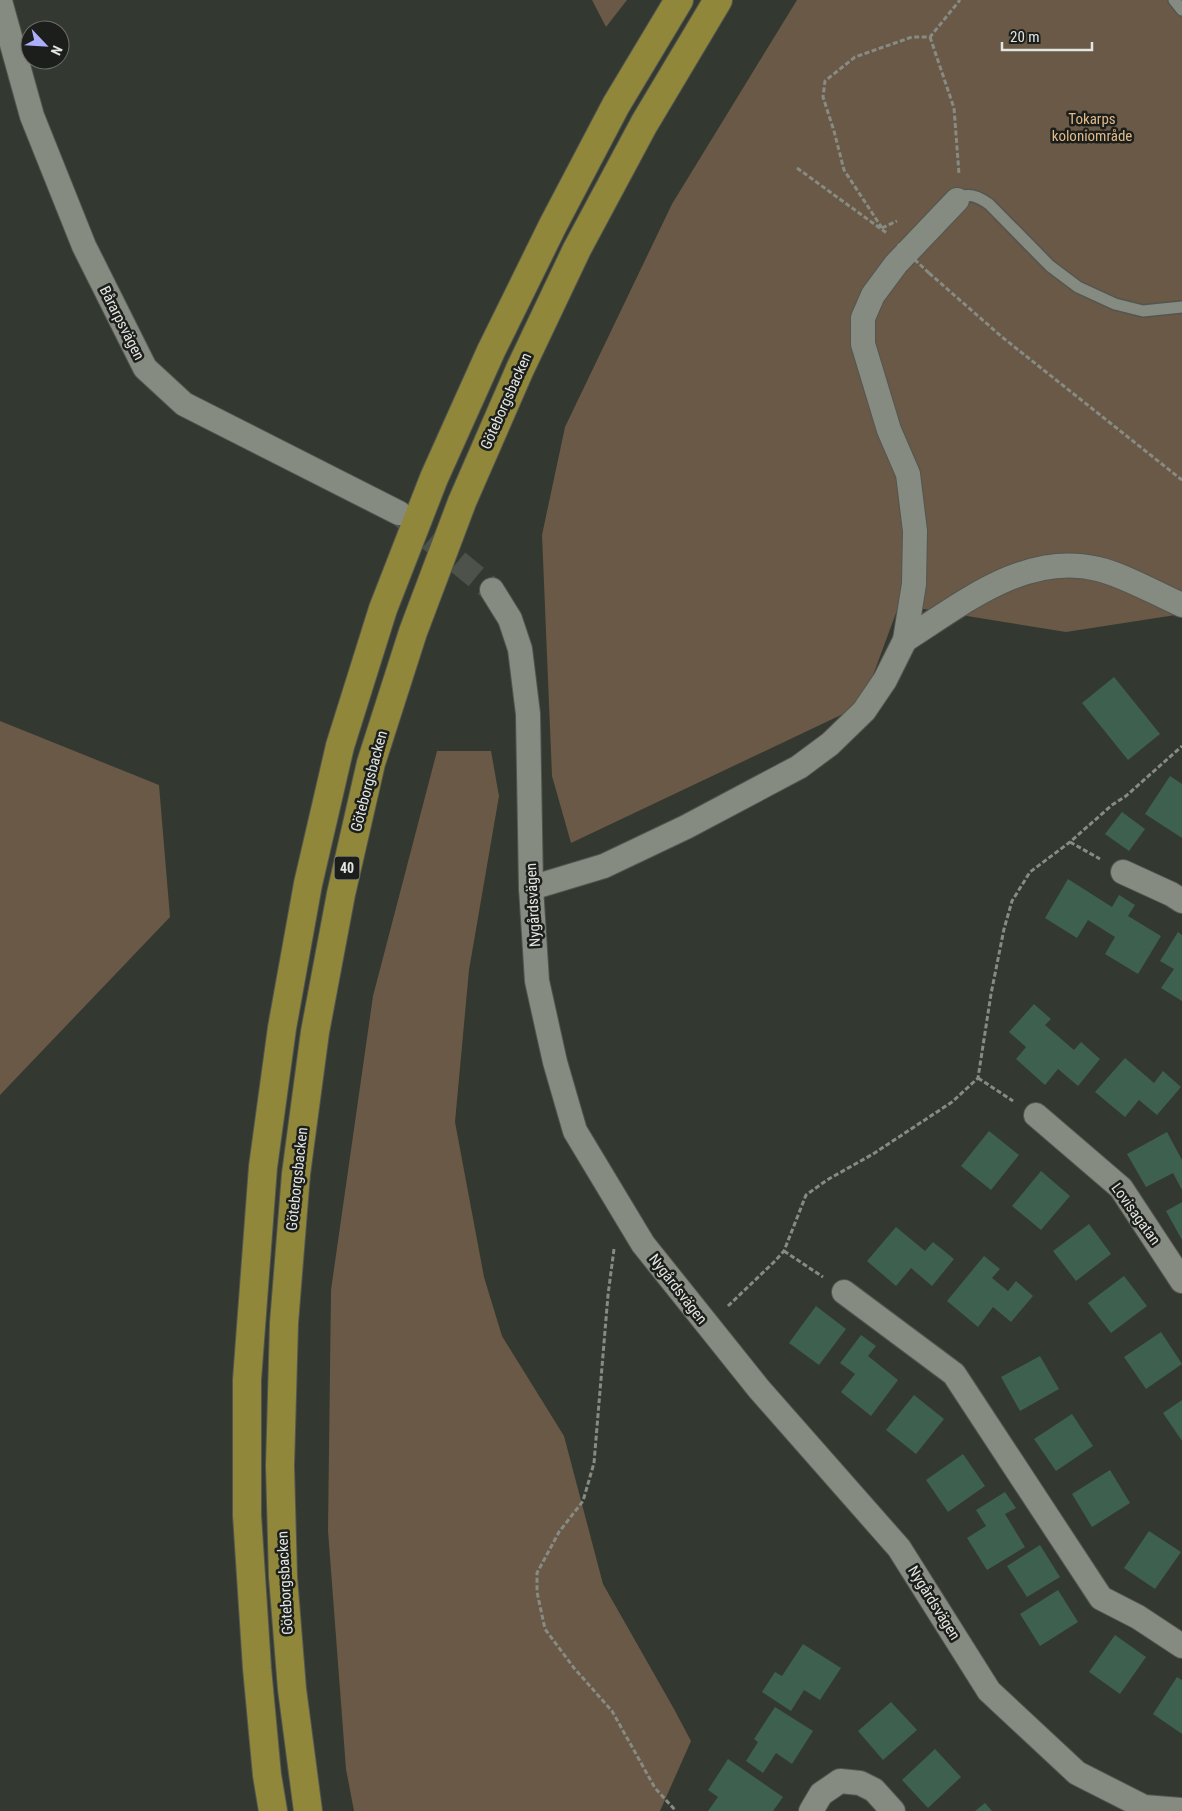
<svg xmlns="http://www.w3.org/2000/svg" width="1182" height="1811" viewBox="0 0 1182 1811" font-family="'Roboto Condensed',sans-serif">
  <rect width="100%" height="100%" fill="#333830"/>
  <g fill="#695946">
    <path d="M592,0H627L606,27Z"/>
    <path d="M797,0H1182V614L1066,632L899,605L862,705L571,843L552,776L542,535L565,427L672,204Z"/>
    <path d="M0,721L159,785L170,917L0,1095Z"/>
    <path d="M437,751H491L499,796L469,970L455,1122L484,1277L502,1336L564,1436L603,1584L674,1709L691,1741L660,1811H354L346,1769L328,1531L331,1290L373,996Z"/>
  </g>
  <g fill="#3e604f">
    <path d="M1114,677L1160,734L1128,760L1082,703Z"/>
    <path d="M1170,776L1182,784V838L1145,814Z"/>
    <path d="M1122,812L1145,829L1129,851L1105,834Z"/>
    <path d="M1068,879L1112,907L1119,895L1135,905L1128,916L1161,936L1138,974L1105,954L1115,937L1088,920L1077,938L1045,918Z"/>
    <path d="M1178,932L1182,935V1001L1161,988L1174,969L1160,961Z"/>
    <path d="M1034,1004L1051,1019L1045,1025L1074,1050L1081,1042L1100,1059L1078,1086L1058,1069L1045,1085L1016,1059L1026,1047L1009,1032Z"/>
    <path d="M1125,1058L1154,1083L1163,1071L1181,1087L1157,1115L1139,1100L1125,1117L1095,1092Z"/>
    <path d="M989,1131L1019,1155L991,1190L961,1166Z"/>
    <path d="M1167,1132L1182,1160V1190L1173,1173L1146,1187L1127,1154Z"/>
    <path d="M1041,1171L1070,1196L1041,1230L1012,1206Z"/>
    <path d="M1182,1202V1240L1166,1211Z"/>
    <path d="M1089,1224L1111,1254L1076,1281L1053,1251Z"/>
    <path d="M896,1227L925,1251L933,1242L954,1259L932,1286L911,1268L896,1286L867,1261Z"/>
    <path d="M984,1256L1000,1269L992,1278L1008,1291L1016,1281L1033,1296L1011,1322L993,1307L978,1327L947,1301Z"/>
    <path d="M1124,1276L1147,1306L1111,1333L1088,1303Z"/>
    <path d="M816,1306L846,1329L819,1365L789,1343Z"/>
    <path d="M1161,1332L1182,1364L1146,1389L1124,1357Z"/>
    <path d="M861,1335L876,1346L868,1356L898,1380L871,1416L841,1392L855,1374L840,1363Z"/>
    <path d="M1040,1356L1059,1389L1020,1411L1001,1377Z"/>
    <path d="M914,1395L944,1419L916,1454L886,1430Z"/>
    <path d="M1182,1400V1441L1163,1413Z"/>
    <path d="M1072,1414L1093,1446L1056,1471L1034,1439Z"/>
    <path d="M963,1454L985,1486L948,1512L926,1480Z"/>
    <path d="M1110,1470L1130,1503L1092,1527L1072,1494Z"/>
    <path d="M1005,1492L1016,1508L1005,1514L1025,1547L987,1570L967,1538L986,1526L976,1510Z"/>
    <path d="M1149,1531L1181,1552L1155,1589L1124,1568Z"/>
    <path d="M1040,1545L1060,1577L1027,1597L1007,1566Z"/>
    <path d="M1058,1590L1078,1622L1040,1646L1020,1614Z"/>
    <path d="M1115,1635L1146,1657L1120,1694L1089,1672Z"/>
    <path d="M803,1644L841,1668L820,1700L804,1690L791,1711L762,1692L775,1672L782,1676Z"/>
    <path d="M1177,1677L1182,1680V1734L1153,1714Z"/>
    <path d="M891,1702L917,1730L883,1760L858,1731Z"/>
    <path d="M775,1707L813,1731L792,1764L776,1753L763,1773L746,1761L758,1742L754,1739Z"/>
    <path d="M935,1749L961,1777L928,1808L902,1780Z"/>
    <path d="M728,1759L783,1797L773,1811H708L718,1797L708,1790Z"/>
    <path d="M985,1803L992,1811H975Z"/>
  </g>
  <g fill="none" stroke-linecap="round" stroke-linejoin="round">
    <path stroke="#4d524a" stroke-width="24" stroke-dasharray="24 12" stroke-linecap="butt" d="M402,516L492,590"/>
    <defs>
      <g id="lane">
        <path d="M1174,0L1182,10"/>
        <path d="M957,200C967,191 979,197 989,204L1050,266L1078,287L1115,304L1143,311L1182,307"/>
      </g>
      <g id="street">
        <path d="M0,1L32,116L84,246L145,368L184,404L399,513"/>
        <path d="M492,590L510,619L520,649L528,714L531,888L537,981L555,1062L575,1131L643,1244L759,1389L899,1548L989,1691L1077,1773L1144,1807L1182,1810"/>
        <path d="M905,640C962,604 1026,551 1098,569C1124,575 1157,594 1182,605"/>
        <path d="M1123,872L1171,894L1182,901"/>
        <path d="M531,888L604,866L686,827L799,767L830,744L864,711L885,680L905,640L914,584L915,531L908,474L889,430L863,344V318L873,295L896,264L957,200"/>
        <path d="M1036,1115L1121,1188L1182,1281"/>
        <path d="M844,1292L954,1374L1101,1598L1138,1617L1182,1646"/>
        <path d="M811,1811L821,1794L840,1781L860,1783L874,1790L893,1811"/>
      </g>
      <g id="highway">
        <path d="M273,1811L267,1775L257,1668L247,1515V1380L263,1167L282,1028L308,884L340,746L383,609L434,478L491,351L553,225L616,105L679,0"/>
        <path d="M308,1811L292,1689L283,1577L280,1466L284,1323L296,1174L315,1032L341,894L371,763L413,632L462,502L520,369L577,249L644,124L718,0"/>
      </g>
    </defs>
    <use href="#lane" stroke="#535650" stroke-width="14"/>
    <use href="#street" stroke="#535650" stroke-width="26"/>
    <use href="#highway" stroke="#535650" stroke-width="30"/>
    <g stroke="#878b84" stroke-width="3" stroke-dasharray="5 2.5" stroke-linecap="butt">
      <path d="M930,37L954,108L959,174"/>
      <path d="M797,168L888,234"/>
      <path d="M882,228L844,170L834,131L823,97L825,81L855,57L912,37H930L960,0"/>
      <path d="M882,228L897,221"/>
      <path d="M929,273L1002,337L1182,480"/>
      <path d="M1070,842L1100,859"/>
      <path d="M978,1078L1013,1101"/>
      <path d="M614,1249L608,1295L594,1463L583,1501L559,1532L537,1573V1592L545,1629L574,1668L612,1711L655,1788L676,1811"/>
      <path d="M784,1251L823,1277"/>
      <path d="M728,1306L775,1261L784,1251L806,1195L827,1180L873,1154L952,1102L978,1078L991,994L1004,929L1012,901L1030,872L1070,842L1112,805L1126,796L1182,746"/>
    </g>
    <use href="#lane" stroke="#868b82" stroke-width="11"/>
    <use href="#street" stroke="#868b82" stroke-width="24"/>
    <use href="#highway" stroke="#90873b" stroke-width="28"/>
    <path stroke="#878b84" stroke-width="3" stroke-dasharray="5 2.5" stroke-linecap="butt" d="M898,244L929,273"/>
  </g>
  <g text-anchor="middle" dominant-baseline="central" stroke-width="5" stroke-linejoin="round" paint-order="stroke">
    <rect fill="#1c1e1b" stroke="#a7a9a5" stroke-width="1" x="334.5" y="856.5" width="25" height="23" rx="4"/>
    <g font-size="14" font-weight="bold" fill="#e2e5e0">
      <text x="347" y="868">40</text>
    </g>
    <g font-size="15" fill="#e0b989" stroke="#1c1e1b">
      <text x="1092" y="119">Tokarps<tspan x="1092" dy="17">koloniområde</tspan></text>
    </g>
    <g font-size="15" fill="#e2e5e0" stroke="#1c1e1b">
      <text transform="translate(122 323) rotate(63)">Bårarpsvägen</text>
      <text transform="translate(506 401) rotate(-66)">Göteborgsbacken</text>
      <text transform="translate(369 781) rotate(-75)">Göteborgsbacken</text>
      <text transform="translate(533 905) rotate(-93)">Nygårdsvägen</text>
      <text transform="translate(297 1179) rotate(-84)">Göteborgsbacken</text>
      <text transform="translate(1136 1214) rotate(54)">Lovisagatan</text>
      <text transform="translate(678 1289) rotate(52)">Nygårdsvägen</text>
      <text transform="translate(285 1583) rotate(-93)">Göteborgsbacken</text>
      <text transform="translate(934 1603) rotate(58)">Nygårdsvägen</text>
    </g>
  </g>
  <g transform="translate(45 45) rotate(115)"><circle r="24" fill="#1c1e1b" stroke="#6b6e6a"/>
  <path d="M0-4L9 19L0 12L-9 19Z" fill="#acaffb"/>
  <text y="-8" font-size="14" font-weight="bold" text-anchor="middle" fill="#e2e5e0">N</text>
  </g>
  <path d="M1002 42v8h90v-8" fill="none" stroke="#e2e5e0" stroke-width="2.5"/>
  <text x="1010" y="42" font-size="15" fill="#e2e5e0" stroke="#1c1e1b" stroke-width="4" paint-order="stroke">20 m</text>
</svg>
